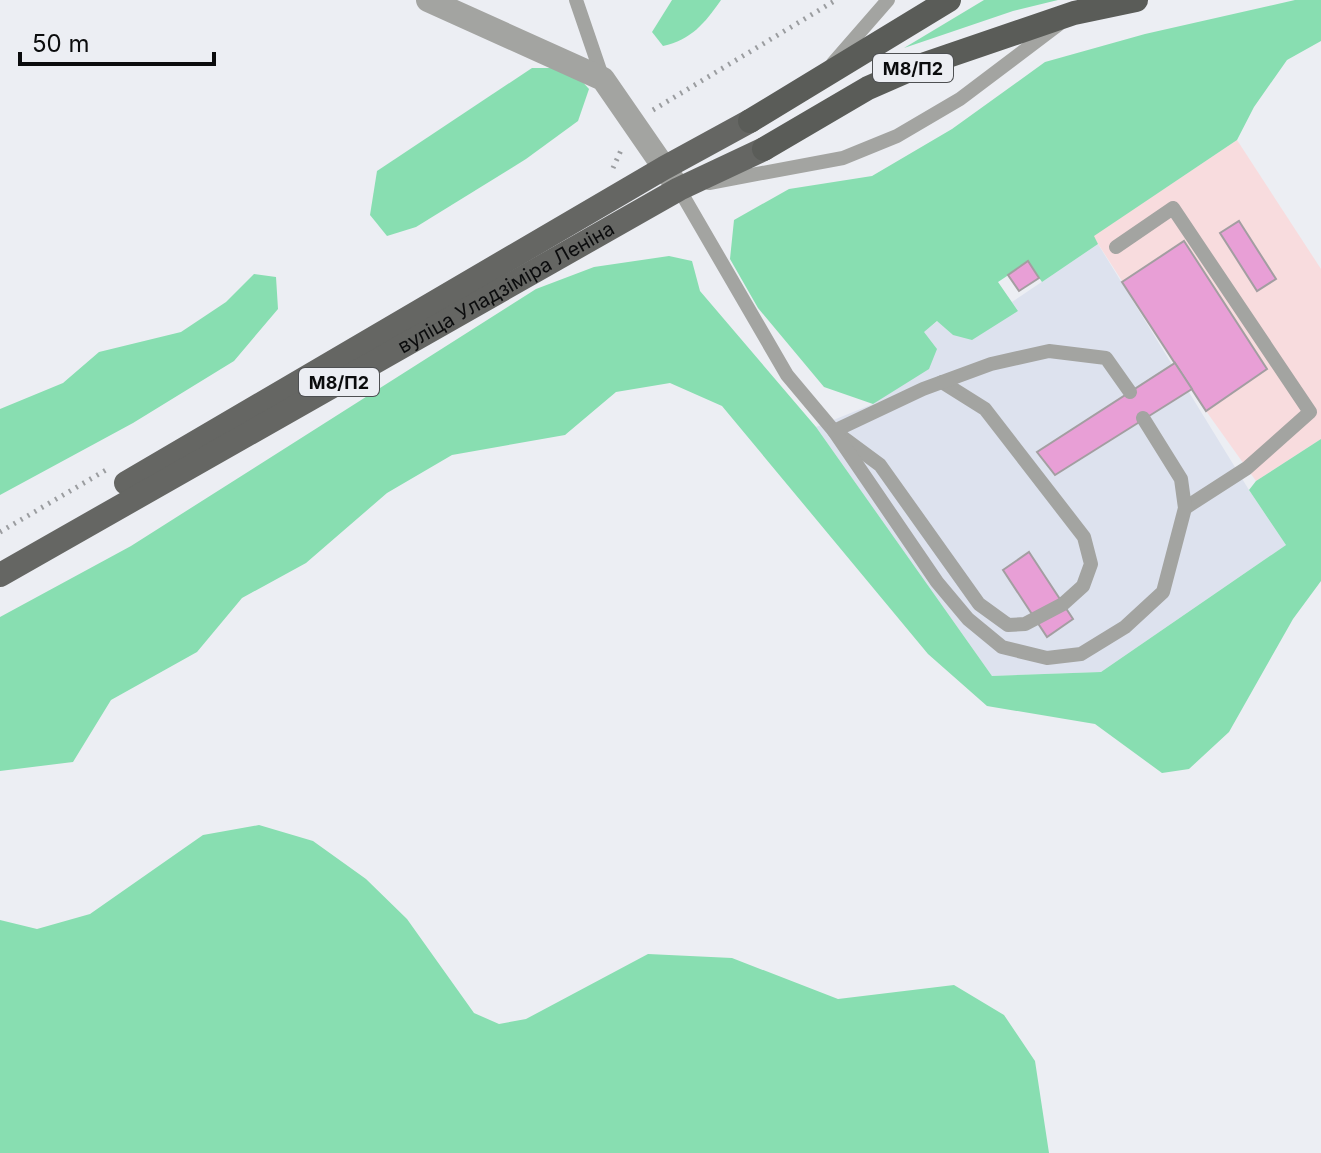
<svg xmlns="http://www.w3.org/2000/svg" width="1321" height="1153" viewBox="0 0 1321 1153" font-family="Inter,sans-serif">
  <rect width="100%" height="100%" fill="#eceef3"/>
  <path fill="#dde2ee" d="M1098,244L1249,490L1286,545L1101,672L992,676L816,427L873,404L923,332L938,321L953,335L1018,311L1012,302Z"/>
  <path fill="#f8dcde" d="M1237,140L1321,269V439L1256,481L1206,411L1093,236Z"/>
  <g fill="#88deb1">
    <path d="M672,0H721C705,23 691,40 663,46L652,32Z"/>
    <path d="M984,0H1058L1013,11L904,48Z"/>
    <path d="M1295,0H1321V41L1287,60L1254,107L1237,140L1094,236L1098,244L1042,282L1028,262L998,282L1018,311L972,340L953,335L937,321L924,332L937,349L929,369L873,404L824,387L758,308L730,259L734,220L789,189L872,176L952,129L1045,62L1145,34Z"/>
    <path d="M532,68H570L589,89L578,121L526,159L416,227L387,236L370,215L377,171Z"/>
    <path d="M669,256L692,261L700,291L816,427L992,676L1101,672L1286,545L1249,490L1256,481L1321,439V581L1293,619L1229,732L1189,769L1162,773L1095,724L987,706L928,654L722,406L670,383L616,392L565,435L452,455L387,493L306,563L242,598L197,652L111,700L73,762L0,771V617L131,546L536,289L594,267Z"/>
    <path d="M254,274L276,277L278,309L234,361L133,423L0,495V409L63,383L99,352L181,332L226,302Z"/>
    <path d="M259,825L313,841L366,879L407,919L474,1013L499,1024L526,1019L648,954L732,958L838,999L954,985L1004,1015L1035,1061L1049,1153H0V920L37,929L90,914L203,835Z"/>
  </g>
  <g fill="#e89fd6" stroke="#a39ea1" stroke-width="2">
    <path d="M1239,221L1276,279L1257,291L1220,233Z"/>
    <path d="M1184,241L1267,369L1206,411L1122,282Z"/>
    <path d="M1028,261L1039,278L1019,291L1008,275Z"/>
    <path d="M1175,363L1192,389L1055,475L1037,452Z"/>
    <path d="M1029,552L1073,619L1047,637L1003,570Z"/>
  </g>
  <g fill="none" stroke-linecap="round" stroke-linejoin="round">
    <g stroke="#9b9da0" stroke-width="5" stroke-dasharray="2 6" stroke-linecap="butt">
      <path d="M653,110L836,0"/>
      <path d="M613,168L622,148"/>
      <path d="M0,532L106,470"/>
    </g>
    <g stroke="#a3a4a1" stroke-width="14">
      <path d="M576,0L603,79"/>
      <path d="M833,63L888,0"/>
      <path d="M709,183L843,158L897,136L960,99L1058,25"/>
      <path d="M684,188L679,189L787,375L834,431L880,465L979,604L1008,625L1025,624L1063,604L1083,586L1091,564L1084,537L985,409L942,382"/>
      <path d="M1116,247L1173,208L1310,412L1247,468L1185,508"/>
      <path d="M1130,392L1106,358L1049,351L991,364L923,389L834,431L937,582L968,619L1002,647L1047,658L1081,654L1125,627L1163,592L1185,508L1181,479L1143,418"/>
    </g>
    <path stroke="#a3a4a1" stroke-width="24" d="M428,0L603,79L679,189"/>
    <g stroke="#656663" stroke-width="24">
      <path d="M126,483L664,168L750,121"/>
      <path id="s1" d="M0,575L679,189L764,149"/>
    </g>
    <g stroke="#5a5c58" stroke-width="24">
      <path d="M750,121L949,0"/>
      <path d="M764,149L868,88L916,67L1074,13L1136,0"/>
    </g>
  </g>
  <g text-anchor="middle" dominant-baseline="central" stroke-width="6" stroke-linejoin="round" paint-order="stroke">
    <g fill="#eceef3" stroke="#4e5052" stroke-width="2">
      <rect x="873" y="54" width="80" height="28" rx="6"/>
      <rect x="299" y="368" width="80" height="28" rx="6"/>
    </g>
    <g font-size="18" font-weight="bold" fill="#0b0c0d">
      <text x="913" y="68">М8/П2</text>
      <text x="339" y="382">М8/П2</text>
    </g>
    <g font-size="20" fill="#0b0c0d" stroke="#eceef3">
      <text stroke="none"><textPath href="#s1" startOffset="582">вуліца Уладзіміра Леніна</textPath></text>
    </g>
  </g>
  <path d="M20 52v12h194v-12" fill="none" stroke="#0b0c0d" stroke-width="4"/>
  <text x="32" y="52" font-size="24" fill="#0b0c0d" stroke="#eceef3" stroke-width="6" paint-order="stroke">50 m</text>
</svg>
